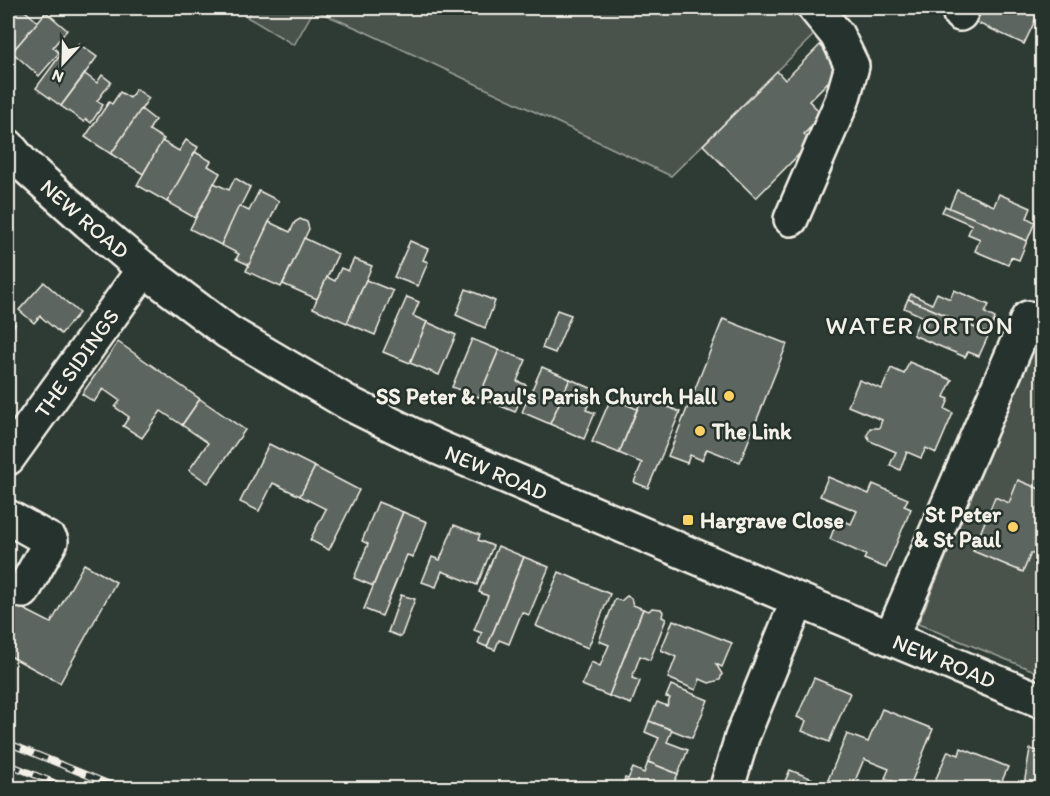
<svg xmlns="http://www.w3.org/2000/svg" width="1050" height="796" viewBox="0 0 1050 796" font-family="Itim,sans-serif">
  <rect width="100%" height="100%" fill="#2e3b34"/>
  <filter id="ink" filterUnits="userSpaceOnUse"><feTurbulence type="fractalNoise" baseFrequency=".0167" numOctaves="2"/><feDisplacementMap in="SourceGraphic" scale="12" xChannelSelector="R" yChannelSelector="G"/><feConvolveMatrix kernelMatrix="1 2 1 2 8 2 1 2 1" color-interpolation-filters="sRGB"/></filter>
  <g filter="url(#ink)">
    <g fill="#48524c" stroke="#9ea29a" stroke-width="1.5">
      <path d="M253,8H839V10L671,176L359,29L314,10L294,45L247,17Z"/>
      <path d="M1036,344L1042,346V674L918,624Z"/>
    </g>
    <g fill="#5c655e" stroke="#f4f1e8" stroke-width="1.5">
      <path d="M8,8H28L25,11L38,22L12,52L8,48Z"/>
      <path d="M979,8H1041L1024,44L973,21Z"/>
      <path d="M46,12L67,30L53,47L59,53L39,76L12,52Z"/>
      <path d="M79,44L97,57L61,106L36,88L61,54L68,59Z"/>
      <path d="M820,45L842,68L809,101L823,115L804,134L812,141L756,198L703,145L777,71L785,80Z"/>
      <path d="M85,74L97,83L102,75L111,82L97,101L103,105L91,123L86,119L84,122L61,106Z"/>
      <path d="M136,89L149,98L111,154L85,137L109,102L112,104L120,92L130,98Z"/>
      <path d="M141,109L155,120L149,130L164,139L143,174L111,154Z"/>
      <path d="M186,140L198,147L167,202L137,185L162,141L179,151Z"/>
      <path d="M195,152L211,161L208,166L220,173L195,218L167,202Z"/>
      <path d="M235,178L250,187L221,245L190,229L214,183L229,190Z"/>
      <path d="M957,190L994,206L999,194L1031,208L1027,218L1035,222L1027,241L949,208Z"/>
      <path d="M259,191L279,201L249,265L236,259L239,254L221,245L239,206L249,211Z"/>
      <path d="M945,206L1027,241L1019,260L1011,257L1008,265L975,251L980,239L968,234L972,225L942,212Z"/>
      <path d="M300,219L307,222L309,229L281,287L246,271L269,222L290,232L295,222Z"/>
      <path d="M304,238L338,254L317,299L283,284Z"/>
      <path d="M410,241L428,249L423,260L428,262L418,286L394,277Z"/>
      <path d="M354,259L372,266L347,323L313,308L327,277L335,281L341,268L348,271Z"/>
      <path d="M366,280L393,291L375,335L347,323Z"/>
      <path d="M44,282L79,313L61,334L40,316L34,323L19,310Z"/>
      <path d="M466,289L495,301L485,328L456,315Z"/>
      <path d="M954,290L989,305L985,313L995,318L989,334L908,299L911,294L932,304L937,293L950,299Z"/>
      <path d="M407,297L419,302L413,316L427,322L410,363L383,352Z"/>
      <path d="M908,299L989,334L979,356L968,352L965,357L913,335L918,323L926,326L928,319L904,308Z"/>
      <path d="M557,310L571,315L555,353L542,348Z"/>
      <path d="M8,318L15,324L8,334Z"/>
      <path d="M723,319L787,344L740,462L707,449L702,460L690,455L687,463L668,456Z"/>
      <path d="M427,322L456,335L439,375L410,363Z"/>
      <path d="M472,339L499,350L479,397L452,387Z"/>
      <path d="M118,342L200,399L182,425L161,411L142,438L123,426L129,417L115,407L120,401L103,389L94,402L82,394Z"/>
      <path d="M499,350L526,360L517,381L526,385L515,412L479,397Z"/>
      <path d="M909,362L952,380L944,397L949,399L945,409L953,413L936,453L926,448L921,458L907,452L900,470L890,465L896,452L870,441L867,435L870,428H879L882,420L848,406L859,380L882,389L891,368L904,374Z"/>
      <path d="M542,367L570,379L550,424L522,412Z"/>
      <path d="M570,379L595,390L586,410L595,413L584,439L550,424Z"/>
      <path d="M643,396L680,412L648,488L634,482L642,463L619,453Z"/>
      <path d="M611,398L637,409L619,453L592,442Z"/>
      <path d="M200,399L245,430L208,483L189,470L208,443L182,425Z"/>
      <path d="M269,444L315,467L300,496L273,483L259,511L240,502Z"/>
      <path d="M315,467L359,490L329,550L310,540L326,509L300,496Z"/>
      <path d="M828,477L869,494L873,484L908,499L904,506L911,509L886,568L864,559L866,555L830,539L838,518L851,524L857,511L820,496Z"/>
      <path d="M1018,480L1042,490V558L1031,553L1023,572L973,551L995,497L1009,503Z"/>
      <path d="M378,502L403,512L373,586L354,578L368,544L362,541Z"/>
      <path d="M403,512L427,522L413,557L407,555L382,616L364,609Z"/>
      <path d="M454,525L480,535L478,540L493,546L477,585L442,571L436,587L422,582L432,557L440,560Z"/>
      <path d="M498,546L524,557L487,647L478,643L482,633L474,630L488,596L479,592Z"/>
      <path d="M524,557L549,567L529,615L522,612L509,644L499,640L495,650L487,647Z"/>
      <path d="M84,564L116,582L60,683L8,655V601L51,623Z"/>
      <path d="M559,572L610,594L588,648L536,626Z"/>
      <path d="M401,595L415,599L401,637L388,632Z"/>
      <path d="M627,596L631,598L633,605L643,609L609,696L582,685L591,662L600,666L609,645L599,641L615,599L621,601Z"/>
      <path d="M652,608L661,609L663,612L662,617L666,619L650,660L640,656L632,678L640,681L631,704L609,696L643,609L649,611Z"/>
      <path d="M673,620L732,643L722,667L716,664L722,674L720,680L709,683L700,679L696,690L668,678L676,657L661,650Z"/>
      <path d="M814,678L850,693L829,742L802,731L806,721L797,717Z"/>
      <path d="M671,685L708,700L692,738L649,721L657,702L667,706L670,698L666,697Z"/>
      <path d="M882,709L933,729L909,788L885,778L889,769L864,759L852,788L828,780L847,734L868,742Z"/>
      <path d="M649,721L672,730L667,742L688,750L678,774L648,762L659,738L645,732Z"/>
      <path d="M961,748L1008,767L999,788H1002H932L948,751L959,755Z"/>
      <path d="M1030,749L1042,752V788L1024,785Z"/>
      <path d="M648,762L678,774L673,785L677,786L676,788H621L625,778L628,779L633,768L644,773Z"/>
      <path d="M790,770L835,788H782Z"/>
    </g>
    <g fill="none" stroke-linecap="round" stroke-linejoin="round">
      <defs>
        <g id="minor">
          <path d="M960,14L963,8"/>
          <path d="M791,219L842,101L852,66L837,35L815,8"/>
          <path id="s1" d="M8,458L144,269"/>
          <path d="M8,517L51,541L23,591"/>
          <path d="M891,638L1028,318L1042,324"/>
          <path d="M729,788L728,784L742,737L798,600"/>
        </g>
        <g id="major">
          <path id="s2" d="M8,146L22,163L88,222L144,269L228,332L350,404L437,447L798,600L1042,701"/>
        </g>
      </defs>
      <use href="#minor" stroke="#f4f1e8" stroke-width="38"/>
      <use href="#major" stroke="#f4f1e8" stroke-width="38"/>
      <use href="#minor" stroke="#26332d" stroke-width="33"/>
      <use href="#major" stroke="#26332d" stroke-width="33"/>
      <defs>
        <g id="rail">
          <path d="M8,743L119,788"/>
          <path d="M8,764L67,788"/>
        </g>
      </defs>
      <use href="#rail" stroke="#f4f1e8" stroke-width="7"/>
      <use href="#rail" stroke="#26332d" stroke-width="4.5" stroke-dasharray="14" stroke-linecap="butt"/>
    </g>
  </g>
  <g fill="#ffd166" stroke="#26332d" stroke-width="2">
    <circle cx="729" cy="396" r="6"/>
    <circle cx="700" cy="431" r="6"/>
    <rect x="682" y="514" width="12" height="12" rx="3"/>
    <circle cx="1013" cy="527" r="6"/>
  </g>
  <g text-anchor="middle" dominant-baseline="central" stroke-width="5" stroke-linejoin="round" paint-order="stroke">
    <g font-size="22" fill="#f4f1e8" stroke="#26332d">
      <text stroke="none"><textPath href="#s2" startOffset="106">NEW ROAD</textPath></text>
      <text stroke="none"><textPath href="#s1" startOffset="117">THE SIDINGS</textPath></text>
      <text stroke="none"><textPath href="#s2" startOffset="592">NEW ROAD</textPath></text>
      <text stroke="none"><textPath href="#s2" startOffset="1078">NEW ROAD</textPath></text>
    </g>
    <g font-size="22" font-weight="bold" fill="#f4f1e8" stroke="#26332d" text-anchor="end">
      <text x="717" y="396">SS Peter &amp; Paul's Parish Church Hall</text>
      <text x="712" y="431" text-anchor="start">The Link</text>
      <text x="1001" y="514">St Peter<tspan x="1001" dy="25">&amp; St Paul</tspan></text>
      <text x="700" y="520" text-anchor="start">Hargrave Close</text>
    </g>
    <g font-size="26" letter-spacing="1.5" fill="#f4f1e8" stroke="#26332d">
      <text x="920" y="325">WATER ORTON</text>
    </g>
  </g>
  <rect width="1050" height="796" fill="none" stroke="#26332d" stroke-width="30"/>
  <rect x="15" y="15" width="1020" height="766" fill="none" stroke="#f4f1e8" stroke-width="2" filter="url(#ink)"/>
  <g transform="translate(63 63) rotate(202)" stroke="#26332d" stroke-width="4.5" paint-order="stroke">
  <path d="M0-4.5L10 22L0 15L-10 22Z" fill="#f4f1e8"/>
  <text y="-9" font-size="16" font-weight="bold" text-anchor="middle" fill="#f4f1e8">N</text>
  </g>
</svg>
